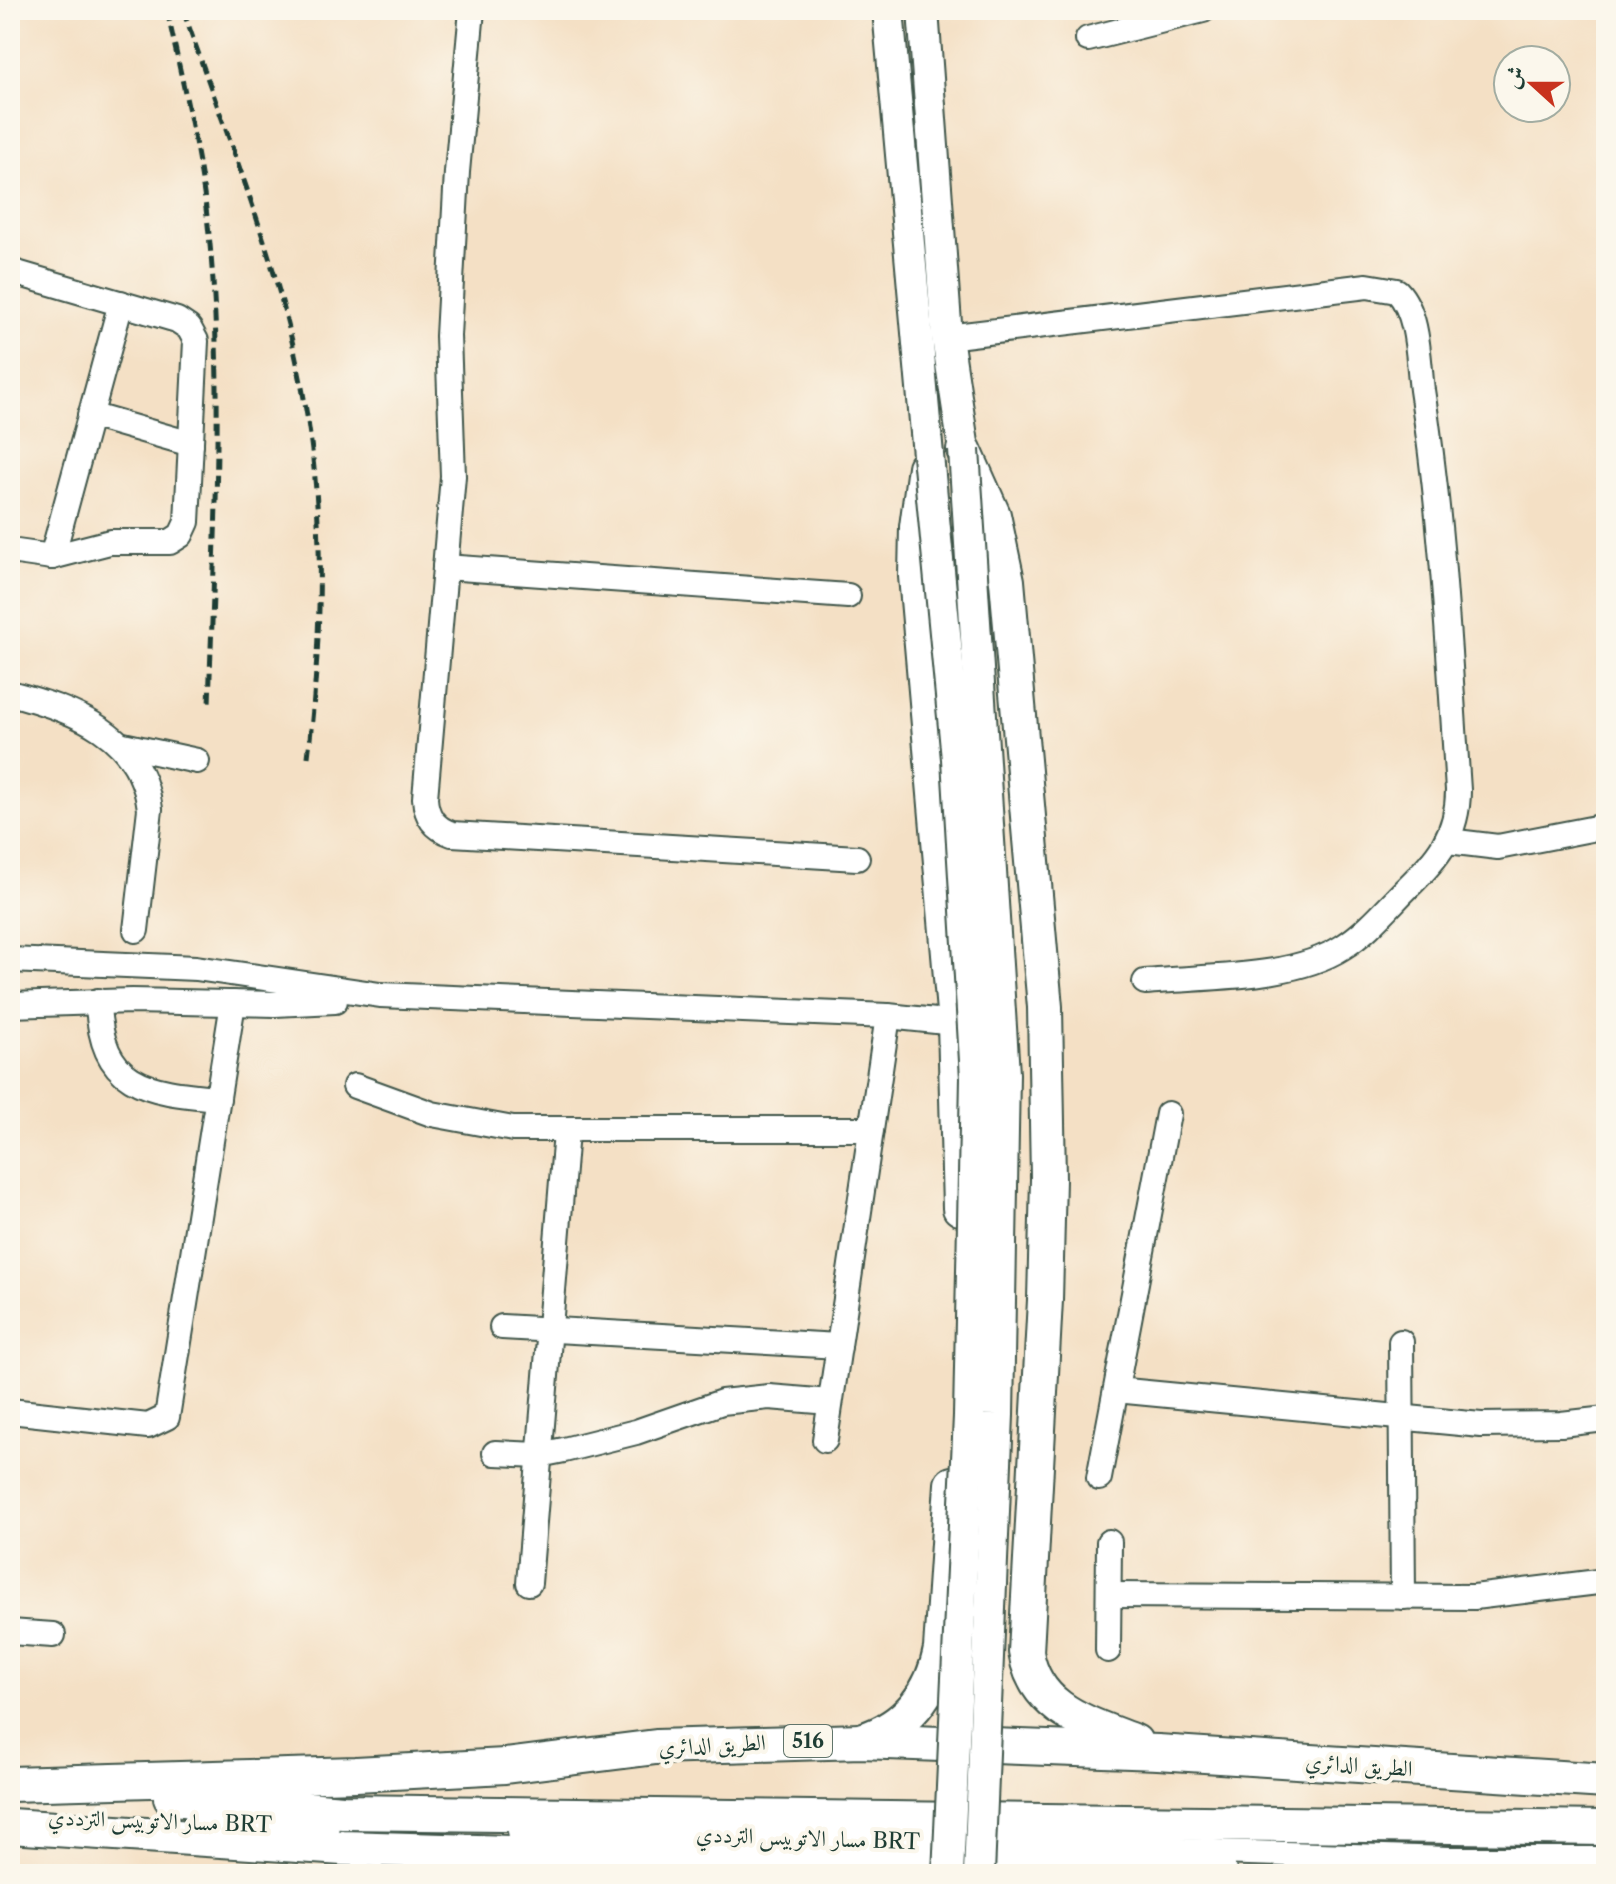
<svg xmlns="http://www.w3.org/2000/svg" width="1616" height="1884" viewBox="0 0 1616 1884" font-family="'Libre Caslon Text',Amiri,serif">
  <rect width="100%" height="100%" fill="#fbf7ec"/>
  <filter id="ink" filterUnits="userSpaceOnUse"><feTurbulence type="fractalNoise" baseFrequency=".0125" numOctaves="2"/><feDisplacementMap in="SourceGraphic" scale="16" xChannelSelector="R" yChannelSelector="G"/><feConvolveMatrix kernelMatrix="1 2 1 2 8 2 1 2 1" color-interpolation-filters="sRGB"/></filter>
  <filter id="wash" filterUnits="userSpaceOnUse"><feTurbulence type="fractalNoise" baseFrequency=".006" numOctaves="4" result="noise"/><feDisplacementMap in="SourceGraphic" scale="32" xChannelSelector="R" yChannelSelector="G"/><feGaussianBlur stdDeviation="1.8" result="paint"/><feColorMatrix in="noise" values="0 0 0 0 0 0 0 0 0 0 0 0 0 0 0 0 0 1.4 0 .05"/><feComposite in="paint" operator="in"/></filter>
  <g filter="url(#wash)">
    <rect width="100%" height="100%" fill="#f4e0c5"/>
  </g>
  <g filter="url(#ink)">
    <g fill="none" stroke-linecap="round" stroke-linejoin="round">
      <defs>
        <g id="minor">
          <path d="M472,10L457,172L448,336L453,476L425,798C426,816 434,828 452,834L857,858"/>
          <path d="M1088,39L1203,10"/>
          <path d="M10,271L177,320L189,328L196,341L187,522L181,535L170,542H110L52,557L10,551"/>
          <path d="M947,337L1367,286L1397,291C1419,314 1418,359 1422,390C1443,523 1449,656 1458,790C1458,835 1437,859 1406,889C1386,909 1367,932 1343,947C1292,980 1205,976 1145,982"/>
          <path d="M90,415L191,444"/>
          <path d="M52,557L121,303"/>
          <path d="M445,567L848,596"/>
          <path d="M10,693C75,710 141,734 150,809L136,930"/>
          <path d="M123,745L197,761"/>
          <path d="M1448,841L1498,847L1606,826"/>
          <path d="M10,960L196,968L380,995L888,1016L955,1023"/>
          <path d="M98,1001C100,1086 146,1092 218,1098"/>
          <path d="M10,1005L132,1001L275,1004L335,1001"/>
          <path d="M355,1086L432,1114L513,1129H871"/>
          <path d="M502,1327L839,1346"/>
          <path d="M1401,1342L1403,1597"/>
          <path d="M1116,1390L1481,1425L1561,1424L1606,1419"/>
          <path d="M10,1411L148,1426L167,1417L233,1003"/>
          <path d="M825,1440L888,1016"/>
          <path d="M495,1453L539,1455L564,1450L636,1432L722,1402L769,1397L830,1402"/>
          <path d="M1099,1478L1168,1114"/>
          <path d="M529,1583L566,1132"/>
          <path d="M1109,1595L1474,1597L1606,1581"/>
          <path d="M10,1632L53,1635"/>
          <path d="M1108,1650L1109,1542"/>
          <path d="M196,1822L327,1826"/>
          <path d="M520,1831L1450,1859H1606"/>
        </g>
        <g id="major">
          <path d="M888,10L928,455"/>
          <path d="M923,10L947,337L964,450"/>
        </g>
        <g id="highway">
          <path d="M964,450L993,515L1007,581L1045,1007L1048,1179L1045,1300L1026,1652C1035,1710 1087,1723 1135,1742"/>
          <path d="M925,467L917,527L916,576L955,1023L960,1208"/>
          <path d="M864,1740C907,1726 933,1693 941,1649L952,1484"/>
          <path d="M10,1784L356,1774L505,1766L656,1747L861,1741L1158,1752L1606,1781"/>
          <path d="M171,1798L343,1812L1606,1828"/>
          <path d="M10,1826L343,1848L1220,1874"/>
        </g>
      </defs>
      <use href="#minor" stroke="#3f554a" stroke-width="28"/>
      <use href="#major" stroke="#3f554a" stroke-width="34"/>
      <use href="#highway" stroke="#3f554a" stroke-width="38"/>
      <use href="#minor" stroke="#fff" stroke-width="24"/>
      <use href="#major" stroke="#fff" stroke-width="30"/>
      <use href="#highway" stroke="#fff" stroke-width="34"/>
      <g stroke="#1f3d34" stroke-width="5" stroke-dasharray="12 6" stroke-linecap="butt">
        <path d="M167,10C182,81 200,152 208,225C225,379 214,550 209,705"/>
        <path d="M183,10C227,136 279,262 303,393C326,514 322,635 308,757"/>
      </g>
      <defs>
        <g id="major-bridge">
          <path d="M964,450L1004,1074L998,1415L979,1874"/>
          <path d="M928,455L957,759L976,1078L969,1416L948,1874"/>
        </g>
      </defs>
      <use href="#major-bridge" stroke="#3f554a" stroke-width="34" stroke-linecap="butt"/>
      <use href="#major-bridge" stroke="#fff" stroke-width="30"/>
    </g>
  </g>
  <g text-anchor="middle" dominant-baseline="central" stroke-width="8" stroke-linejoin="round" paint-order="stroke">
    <rect fill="#fbf7ec" stroke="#61756b" stroke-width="2" x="784" y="1725" width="48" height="32" rx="6"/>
    <g font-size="20" font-weight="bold" fill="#1f3d34">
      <text x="808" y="1741">516</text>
    </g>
    <g font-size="22" fill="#1f3d34" stroke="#fbf7ec">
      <text transform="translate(712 1745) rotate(-3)">الطريق الدائري</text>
      <text transform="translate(1359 1765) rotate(4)">الطريق الدائري</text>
      <text transform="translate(160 1821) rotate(2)">مسار الاتوبيس الترددي BRT</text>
      <text transform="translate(808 1838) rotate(2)">مسار الاتوبيس الترددي BRT</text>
    </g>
  </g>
  <rect width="1616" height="1884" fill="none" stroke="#fbf7ec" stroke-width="40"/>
  <g transform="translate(1532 84) rotate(291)"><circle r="38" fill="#fbf7ec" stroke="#a3ada2" stroke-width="2"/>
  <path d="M0-6L14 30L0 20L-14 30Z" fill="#c8321e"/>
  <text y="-12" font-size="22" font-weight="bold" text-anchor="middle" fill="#1f3d34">ش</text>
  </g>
</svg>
